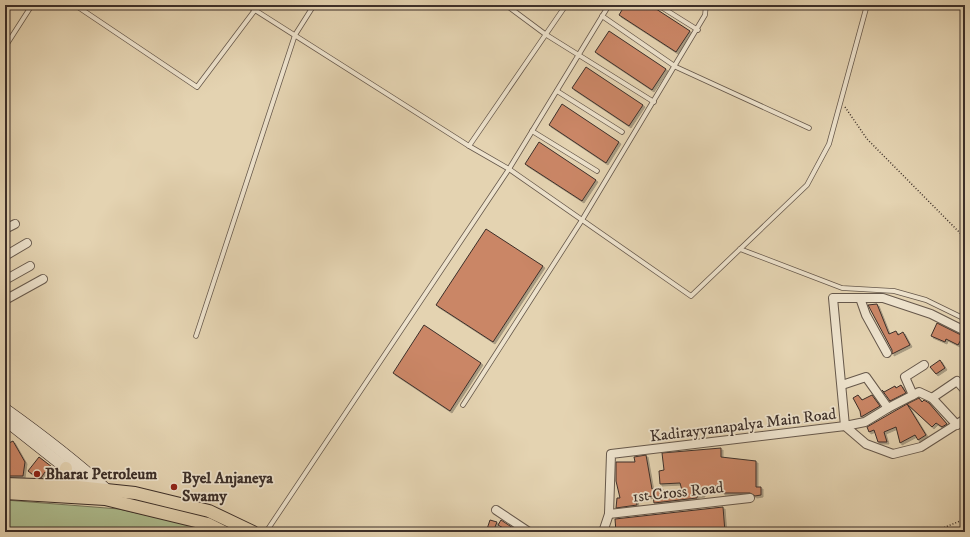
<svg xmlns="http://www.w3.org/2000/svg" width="970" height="537" viewBox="0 0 970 537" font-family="'IM FELL DW Pica',serif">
  <defs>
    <filter id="shadow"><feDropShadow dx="2" dy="2" stdDeviation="0" flood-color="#0004"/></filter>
  </defs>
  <rect width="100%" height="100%" fill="#e4d3b1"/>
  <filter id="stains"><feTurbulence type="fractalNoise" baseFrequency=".005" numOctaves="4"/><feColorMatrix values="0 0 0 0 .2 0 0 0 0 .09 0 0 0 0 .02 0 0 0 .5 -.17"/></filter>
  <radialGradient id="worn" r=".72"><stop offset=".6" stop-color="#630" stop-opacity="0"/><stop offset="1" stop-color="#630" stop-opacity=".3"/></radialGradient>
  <path fill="#aebe90" stroke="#75765c" d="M5,500L119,509L194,526L206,532H5Z"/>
  <g fill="#ca8666" stroke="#3c2f29" filter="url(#shadow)">
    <path d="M625,5H650L690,31L676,52L619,15Z"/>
    <path d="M609,31L666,69L652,90L595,52Z"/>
    <path d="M586,67L643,105L629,126L572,88Z"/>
    <path d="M562,104L619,142L606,163L549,125Z"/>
    <path d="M539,142L596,180L582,201L525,164Z"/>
    <path d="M486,229L543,266L493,342L436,305Z"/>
    <path d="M877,304L889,334L896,331L898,335L903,332L910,345L892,354V350L868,305Z"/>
    <path d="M937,323L963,336L958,345L946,339L945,342L931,336Z"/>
    <path d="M424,325L481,363L450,411L393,373Z"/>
    <path d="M940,360L945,368L936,374L930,367Z"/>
    <path d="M901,385L906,393L890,401L882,390L884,392L895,386L896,388Z"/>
    <path d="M858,395L862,400L872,395L880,406L861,417L860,411L853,398Z"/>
    <path d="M919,398L922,402L924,400L929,403L947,424L942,427L936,423L932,427L907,404Z"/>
    <path d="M907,404L926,435L918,440L915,435L900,443L896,427L884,432L887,442H878L874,430L869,432L867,427Z"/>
    <path d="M13,441L25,462L23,476H5V445Z"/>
    <path d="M721,448V457L756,461V487H761V495L755,496L750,493H723L721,485L702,489L703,495L697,496V498L654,503L653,496L636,499L637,505L616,508L617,498H620L616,481V462H635L634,457L646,455L652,489L662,488L663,498L675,497L683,494L680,483L660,484L659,471L664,470L662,453Z"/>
    <path d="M39,457L56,470L50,477L45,472L41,478L36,477L28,471Z"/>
    <path d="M723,507L725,532H616L615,519Z"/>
    <path d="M490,520L497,522L495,527L492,532H486Z"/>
    <path d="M501,520L519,532H510L498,525Z"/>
  </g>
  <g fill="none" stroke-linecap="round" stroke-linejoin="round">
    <defs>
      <g id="lane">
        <path d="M75,5L197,87L255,10"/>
        <path d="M247,5L469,146L509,169L691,296L807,185L829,144L867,5"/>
        <path d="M506,5L545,34L654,102"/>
        <path d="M658,5L698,30"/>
        <path d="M961,5L965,7"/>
        <path d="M602,16L676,67L809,128"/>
        <path d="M5,47L32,5"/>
        <path d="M557,91L622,132"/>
        <path d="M532,131L597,171"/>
        <path d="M469,146L566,5"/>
        <path d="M740,249L842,288L894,291L926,300L965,319"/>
        <path d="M196,336L295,35L314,5"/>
        <path d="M463,405L582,220L705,15L706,5"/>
        <path d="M52,532L53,531"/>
        <path d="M266,532L509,169L609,5"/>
      </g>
      <g id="street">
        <path d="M5,229L15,224"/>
        <path d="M5,256L27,243"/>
        <path d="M5,280L30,266"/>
        <path d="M860,298L866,315L887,353"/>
        <path d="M5,300L43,279"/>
        <path d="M842,385L866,377L888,408L919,392L932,398L957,425"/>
        <path d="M913,395L905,377L924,365"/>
        <path d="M932,398L957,381L965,390"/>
        <path d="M888,408L865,422L845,426L833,298H883L931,314L965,331"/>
        <path d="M496,510L529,532"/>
        <path d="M609,514L750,498"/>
        <path d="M497,532H498"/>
        <path d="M603,532L609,514L611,454L845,426L866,444L893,454L921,447L965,419"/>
      </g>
      <g id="secondary">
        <path d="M5,409C40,434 74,460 106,489L105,495"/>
        <path d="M5,420L91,488V492"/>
      </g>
      <g id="primary">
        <path d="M5,484L68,486L135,493L209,511L253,532"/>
        <path d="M56,487L65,479L66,468"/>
        <path d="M5,493L105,499L208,524L224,532"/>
      </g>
    </defs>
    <use href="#lane" stroke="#66584b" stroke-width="5.5"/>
    <use href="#street" stroke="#66584b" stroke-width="10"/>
    <use href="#secondary" stroke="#3c2f29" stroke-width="12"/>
    <use href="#primary" stroke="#3c2f29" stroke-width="14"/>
    <g stroke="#3c2f29" stroke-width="1.5" stroke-dasharray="1 2" stroke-linecap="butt">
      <path d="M845,107L867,139L965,238"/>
      <path d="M933,532L965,519"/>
    </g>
    <use href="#lane" stroke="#ede2cc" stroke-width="4"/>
    <use href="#street" stroke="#ede2cc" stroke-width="8"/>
    <use href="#secondary" stroke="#ede2cc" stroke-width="11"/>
    <use href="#primary" stroke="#e4d3b1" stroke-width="12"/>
  </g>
  <g fill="#8f2418" stroke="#ede2cc" stroke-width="1.5">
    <circle cx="37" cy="474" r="4"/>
    <circle cx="174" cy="487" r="4"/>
  </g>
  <g text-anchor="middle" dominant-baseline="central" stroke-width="3.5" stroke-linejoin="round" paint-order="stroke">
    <g font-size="16" fill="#3c2f29" stroke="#ede2cc">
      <text transform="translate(743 425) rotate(-7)">Kadirayyanapalya Main Road</text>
      <text transform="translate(678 492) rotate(-6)">1st Cross Road</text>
    </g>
    <g font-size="16" font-weight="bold" fill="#3c2f29" stroke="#ede2cc" text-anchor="start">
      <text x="45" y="474">Bharat Petroleum</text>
      <text x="182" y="478">Byel Anjaneya<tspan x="182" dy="18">Swamy</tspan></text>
    </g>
  </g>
  <rect width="970" height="537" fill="none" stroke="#e4d3b1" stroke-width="20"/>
  <rect x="6" y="6" width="958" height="525" fill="none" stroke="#3c2f29" stroke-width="2"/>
  <rect x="10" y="10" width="950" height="517" fill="none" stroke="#3c2f29"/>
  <rect width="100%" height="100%" filter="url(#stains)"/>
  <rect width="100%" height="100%" fill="url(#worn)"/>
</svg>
